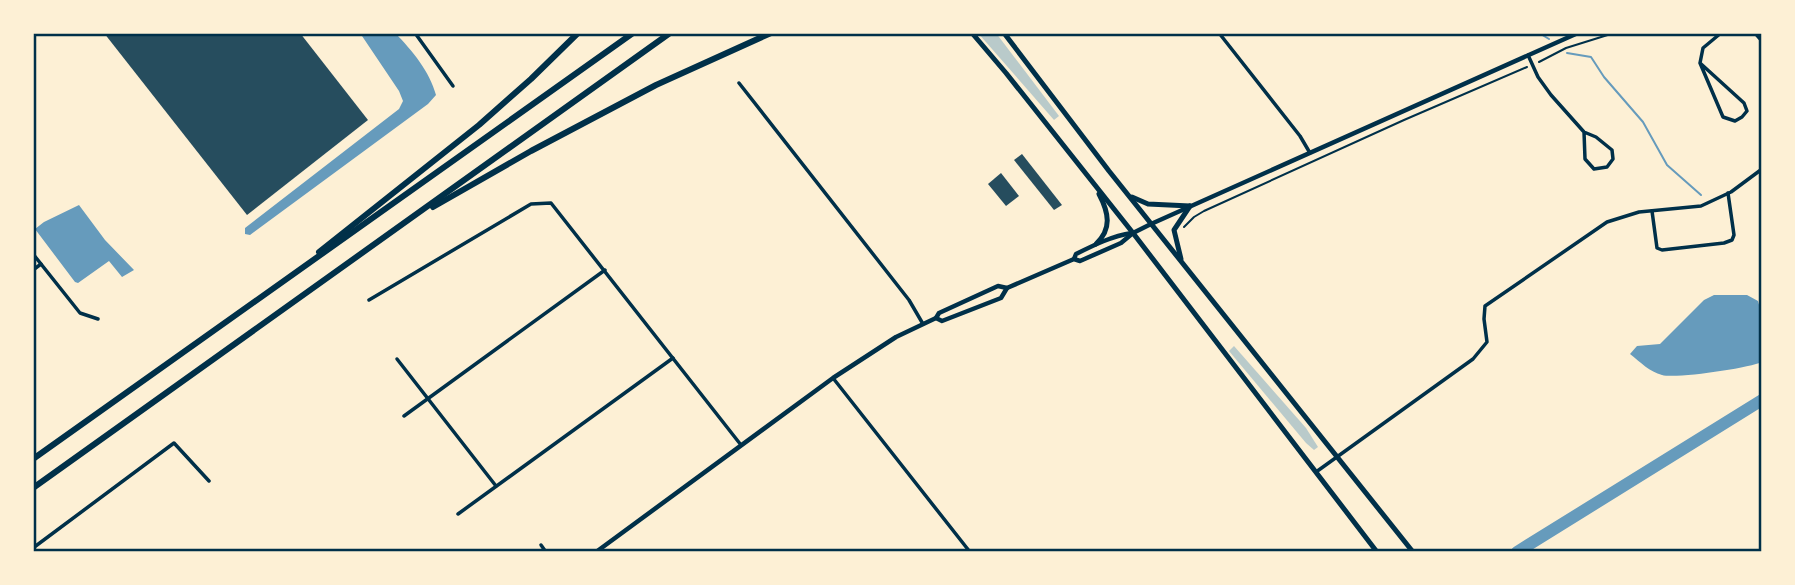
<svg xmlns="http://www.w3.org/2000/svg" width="1795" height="585" viewBox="0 0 1795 585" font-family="'Nunito Sans',sans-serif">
  <rect width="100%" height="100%" fill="#fdf0d5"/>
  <g fill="#b9caca">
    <path d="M978,33H996L1059,116L1054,120Z"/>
    <path d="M1234,346L1306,428L1318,447L1314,450L1306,443L1234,357L1229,351Z"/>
  </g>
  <g fill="#669bbc">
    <path d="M360,33H395C412,50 430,72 436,95L428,104L250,235L245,234V228L399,109L403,101L399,91Z"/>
    <path d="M79,205L105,240L134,270L122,277L109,261L78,283L75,282L35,229L44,222Z"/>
    <path d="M1714,295H1747L1758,301L1762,316V362C1749,368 1676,379 1662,375C1650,372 1640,362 1630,354L1637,346L1660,344L1704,300Z"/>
  </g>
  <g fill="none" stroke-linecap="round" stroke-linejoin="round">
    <g stroke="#669bbc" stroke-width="2">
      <path d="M1539,33L1549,39"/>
      <path d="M1567,53L1591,57L1604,77L1643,122L1667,165L1701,195"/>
    </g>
    <path stroke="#669bbc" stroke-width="12" d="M1517,552L1762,400"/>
  </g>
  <g fill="#264d5e">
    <path d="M104,33H300L368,120L247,215Z"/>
    <path d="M1022,154L1062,205L1054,210L1014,160Z"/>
    <path d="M1001,173L1019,196L1006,206L988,184Z"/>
  </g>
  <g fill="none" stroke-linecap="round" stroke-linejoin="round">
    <g stroke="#003049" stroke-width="2">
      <path d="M1539,62L1566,48L1614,33"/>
      <path d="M1184,227L1194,217L1204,211L1404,120L1527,67"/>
    </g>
    <g stroke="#003049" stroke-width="3.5">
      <path d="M415,33L453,86"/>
      <path d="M1219,33L1300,136L1310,153"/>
      <path d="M1755,33L1762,41"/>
      <path d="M1528,55L1538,77L1551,95L1584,132L1596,137L1612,150L1613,159L1607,167L1594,169L1585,159L1584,132"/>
      <path d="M1700,63L1744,103L1747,111L1742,117L1735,121L1723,117L1700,63L1703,48L1721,33"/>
      <path d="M739,83L909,300L923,324"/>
      <path d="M1652,211L1657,248L1662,250L1724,243L1732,240L1734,235L1728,193"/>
      <path d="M33,254L80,313L98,319"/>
      <path d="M33,270L41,264"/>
      <path d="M369,300L531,204L551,203L741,445"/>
      <path d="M397,359L496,486"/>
      <path d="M833,378L970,552"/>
      <path d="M404,416L605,270"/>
      <path d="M1316,472L1473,359L1487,342L1484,319L1485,306L1607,222L1639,212L1701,206L1731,192L1762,169"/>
      <path d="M458,514L673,358"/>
      <path d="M541,545L546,552"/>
      <path d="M33,548L174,443L209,481"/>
    </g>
    <g stroke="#003049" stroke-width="4.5">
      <path d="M1074,259L1076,254C1094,245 1112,236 1132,233"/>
      <path d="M936,318L942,321L1001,298L1007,288"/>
      <path d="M596,552L833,378L896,337L936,318L939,313L998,286L1007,288L1074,259L1080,261L1121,243L1133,233L1151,224L1578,33"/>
    </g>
    <g stroke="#003049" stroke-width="5">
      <path d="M972,33L1006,73L1133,233L1377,552"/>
      <path d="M1004,33L1109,171L1413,552"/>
      <path d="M1132,197L1148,204L1190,206"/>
      <path d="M1096,244C1112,229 1109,213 1099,194"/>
      <path d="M1181,259L1174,230L1190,206"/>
    </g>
    <g stroke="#003049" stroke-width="6">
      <path d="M433,207L531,151L656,85L771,33"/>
      <path d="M319,252L479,125L531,79L578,33"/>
      <path d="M33,459L633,33"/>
      <path d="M33,488L670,33"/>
    </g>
  </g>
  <rect width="1795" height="585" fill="none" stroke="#fdf0d5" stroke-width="70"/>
  <rect x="35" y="35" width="1725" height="515" fill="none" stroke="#003049" stroke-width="2.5"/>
</svg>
